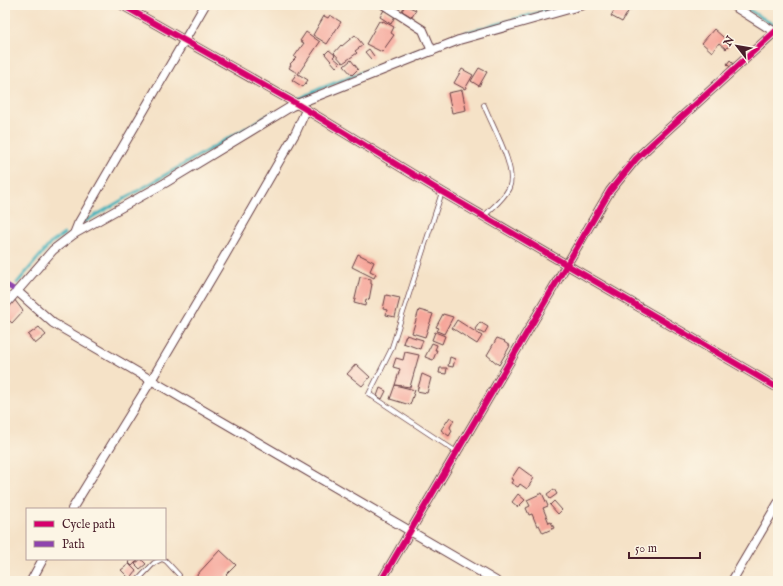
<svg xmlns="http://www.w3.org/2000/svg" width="783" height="586" viewBox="0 0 783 586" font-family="'IM FELL English',serif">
  <rect width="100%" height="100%" fill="#fcf5e5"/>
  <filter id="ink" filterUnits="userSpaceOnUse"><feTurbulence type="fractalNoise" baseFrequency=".025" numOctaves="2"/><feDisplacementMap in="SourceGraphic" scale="8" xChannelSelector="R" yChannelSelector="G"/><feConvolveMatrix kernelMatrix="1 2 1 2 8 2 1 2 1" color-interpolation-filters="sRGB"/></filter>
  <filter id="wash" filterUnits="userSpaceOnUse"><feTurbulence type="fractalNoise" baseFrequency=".012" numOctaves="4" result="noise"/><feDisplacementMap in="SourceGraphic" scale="16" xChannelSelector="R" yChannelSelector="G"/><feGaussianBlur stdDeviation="0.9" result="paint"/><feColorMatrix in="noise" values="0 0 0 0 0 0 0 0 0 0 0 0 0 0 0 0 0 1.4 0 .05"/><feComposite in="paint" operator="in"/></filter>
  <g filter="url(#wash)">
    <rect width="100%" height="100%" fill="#f5e2c7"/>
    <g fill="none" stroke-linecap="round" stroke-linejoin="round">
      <g stroke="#40b0ba" stroke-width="3">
        <path d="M741,5L774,25"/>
        <path d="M297,100L319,89L464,33L567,5"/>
        <path d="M84,222L274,112"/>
        <path d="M17,283L50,244L64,234"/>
        <path d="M5,296L6,294"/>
      </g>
    </g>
    <g id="blocks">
      <g fill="#f6a79b">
        <path d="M405,5L416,10L412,17L402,11Z"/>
        <path d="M617,5H634L631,11L629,10L622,22L611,16Z"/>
        <path d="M384,10L395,16L391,24L380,17Z"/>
        <path d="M330,15L341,22L327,44L313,35L324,16L328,18Z"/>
        <path d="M379,21L382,22L383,21L394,27L391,33L394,35L382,52L366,44Z"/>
        <path d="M714,29L731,44L726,49L719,43L712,52L702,43Z"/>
        <path d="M306,32L320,42L298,74L308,80L303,87L292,80L297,73L289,68L291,65L290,64L296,58L294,57L304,43L300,41Z"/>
        <path d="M355,35L363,45L355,51L357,53L343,63L334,53L341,45L342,46Z"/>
        <path d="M369,49L374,56L371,59L365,52Z"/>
        <path d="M329,50L335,55L333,57L340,63L336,67L325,54Z"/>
        <path d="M351,60L358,69L352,75L344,66Z"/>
        <path d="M730,60L734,64L731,68L727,64Z"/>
        <path d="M479,68L487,72L479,86L471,81Z"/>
        <path d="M462,69L473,75L465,89L454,83Z"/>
        <path d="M462,90L466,110L452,113L448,93Z"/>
        <path d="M358,254L374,262L370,271L376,274L374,278L352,267Z"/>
        <path d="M360,277L371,279V284H372L369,300L366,299L365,306L354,303Z"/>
        <path d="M386,295L400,298L395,317L386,315L387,310L383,309Z"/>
        <path d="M14,299L23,311L12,323L5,317V309Z"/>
        <path d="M419,310L433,314L425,337L412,333Z"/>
        <path d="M443,314L453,317L444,334L437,331L439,328L436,327Z"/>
        <path d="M457,320L482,336L477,344L452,328Z"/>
        <path d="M480,322L488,327L484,334L475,329Z"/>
        <path d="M39,327L46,335L35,344L28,335Z"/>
        <path d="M435,332L445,336L442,344L432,340Z"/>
        <path d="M406,335L423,340L420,349L403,343Z"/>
        <path d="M497,338L505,341L504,342L510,346L499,365L487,355Z"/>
        <path d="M432,343L437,345L435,350H437L433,360L425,357Z"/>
        <path d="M405,352L419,355L410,387L395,385L400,369L393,367L396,358L403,360Z"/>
        <path d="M450,357L455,359L453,367L448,366Z"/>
        <path d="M356,364L370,377L362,386L347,374Z"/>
        <path d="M440,368H447L446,374L439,373Z"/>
        <path d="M422,374L431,378L427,393L417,391Z"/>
        <path d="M395,385L415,390L410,405L390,399Z"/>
        <path d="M380,388L386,391L382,399L377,396Z"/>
        <path d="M450,417L454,420L450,427L452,431L449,436L441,430Z"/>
        <path d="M519,467L534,478L527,489L520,484L518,487L511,483L513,480L511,479Z"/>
        <path d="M554,489L557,494L550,499L547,494Z"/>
        <path d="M542,493L548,506L543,508L549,523L551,522L554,528L543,533L539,525L537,526L532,514L529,515L526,508L530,506L527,500Z"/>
        <path d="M518,494L525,500L518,507L512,502Z"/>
        <path d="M554,501L562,510L558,514L550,505Z"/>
        <path d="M220,550L236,565L226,575L228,577L224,581H198L194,578Z"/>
        <path d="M132,559L138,560L132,566L128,562Z"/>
        <path d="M141,559L146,564L140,569L135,564Z"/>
        <path d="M129,564L136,571L130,579L121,570Z"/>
      </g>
    </g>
  </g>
  <g filter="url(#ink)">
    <use href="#blocks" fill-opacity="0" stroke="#643c42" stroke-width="1"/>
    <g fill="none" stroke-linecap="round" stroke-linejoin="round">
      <defs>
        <g id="lane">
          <path d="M484,105C491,124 518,169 509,188C504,199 492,208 484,216"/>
          <path d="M442,192L391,350L369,394L455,451"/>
          <path d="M137,581L154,563L162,559L166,561L179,575"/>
        </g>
        <g id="street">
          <path d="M122,5L297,104L442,192L778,388"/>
          <path d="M384,5L423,30L432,51"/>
          <path d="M732,5L778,34"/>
          <path d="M74,234L78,224L205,5"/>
          <path d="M17,291L53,323L496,581"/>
          <path d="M5,305L53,250L74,234L165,183L292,106L459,40L583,5"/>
          <path d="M72,509L152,379L224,257L296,132L306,110"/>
          <path d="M31,581L43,559"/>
          <path d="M381,581L610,191L636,159L652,144L778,29"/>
          <path d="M732,581L778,503"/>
        </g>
      </defs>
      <use href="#lane" stroke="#643c42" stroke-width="5.5"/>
      <use href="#street" stroke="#643c42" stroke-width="10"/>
      <use href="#lane" stroke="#fff" stroke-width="4"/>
      <use href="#street" stroke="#fff" stroke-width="8"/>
      <path stroke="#8e44ad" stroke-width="5" stroke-dasharray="10 5" stroke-linecap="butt" d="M5,284L17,291"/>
      <defs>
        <g id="cycleway">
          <path d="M122,5L297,104L442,192L778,388"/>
          <path d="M381,581L610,191L636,159L652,144L778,29"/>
        </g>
      </defs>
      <use href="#cycleway" stroke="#fcf5e5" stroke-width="8"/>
      <use href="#cycleway" stroke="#d6006c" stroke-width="6"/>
    </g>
  </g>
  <rect width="783" height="586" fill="none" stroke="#fcf5e5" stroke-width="20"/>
  <rect x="26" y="508" width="140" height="52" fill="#fcf5e5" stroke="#b59f9b"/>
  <rect x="34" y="521" width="20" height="6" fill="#d6006c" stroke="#b59f9b"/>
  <text x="62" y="528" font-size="12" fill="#4a1f2b">Cycle path</text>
  <rect x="34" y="541" width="20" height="6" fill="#8e44ad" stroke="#b59f9b"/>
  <text x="62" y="548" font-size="12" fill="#4a1f2b">Path</text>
  <g transform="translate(737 46) rotate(301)" stroke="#fcf5e5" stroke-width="3" paint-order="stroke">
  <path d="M0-3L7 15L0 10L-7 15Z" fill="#4a1f2b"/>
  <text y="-6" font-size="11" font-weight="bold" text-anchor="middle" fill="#4a1f2b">N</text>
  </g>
  <path d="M629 552v6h71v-6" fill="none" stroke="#4a1f2b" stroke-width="2"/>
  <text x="635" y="552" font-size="12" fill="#4a1f2b" stroke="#fcf5e5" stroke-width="3" paint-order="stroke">50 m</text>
</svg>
